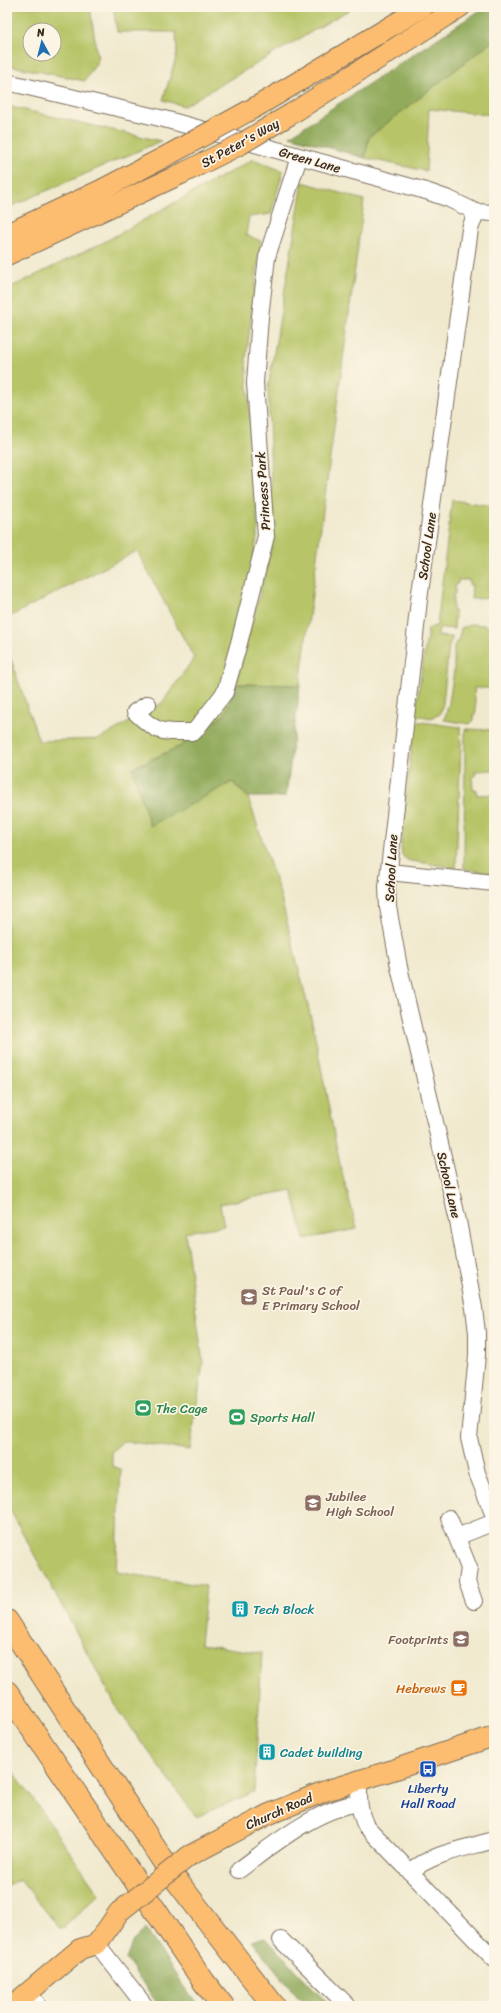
<svg xmlns="http://www.w3.org/2000/svg" width="501" height="2013" viewBox="0 0 501 2013" font-family="Sriracha,sans-serif">
  <rect width="100%" height="100%" fill="#fcf5e5"/>
  <filter id="ink" filterUnits="userSpaceOnUse"><feTurbulence type="fractalNoise" baseFrequency=".025" numOctaves="2"/><feDisplacementMap in="SourceGraphic" scale="8" xChannelSelector="R" yChannelSelector="G"/><feConvolveMatrix kernelMatrix="1 2 1 2 8 2 1 2 1" color-interpolation-filters="sRGB"/></filter>
  <filter id="wash" filterUnits="userSpaceOnUse"><feTurbulence type="fractalNoise" baseFrequency=".012" numOctaves="4" result="noise"/><feDisplacementMap in="SourceGraphic" scale="16" xChannelSelector="R" yChannelSelector="G"/><feGaussianBlur stdDeviation="0.9" result="paint"/><feColorMatrix in="noise" values="0 0 0 0 0 0 0 0 0 0 0 0 0 0 0 0 0 1.4 0 .05"/><feComposite in="paint" operator="in"/></filter>
  <g filter="url(#wash)">
    <rect width="100%" height="100%" fill="#f0e9ce"/>
    <g fill="#b7c568" stroke="#797843" fill-rule="evenodd">
      <path d="M7,7H90L98,60L85,81L7,65ZM30,30H54V54H30Z"/>
      <path d="M113,7H354L184,106L163,100L177,54L176,32H117Z"/>
      <path d="M494,40V115L429,109L426,171L365,158L369,137Z"/>
      <path d="M7,106L161,141L7,208Z"/>
      <path d="M253,159L283,171L271,214L249,217L246,235L261,241L246,359L258,531L239,643L237,681L273,541L268,388L303,182L364,200L300,685L236,684L225,714L179,747L132,768L150,825L232,782L248,797L280,894L313,1026L340,1165L357,1229L304,1239L292,1190L220,1204L224,1226L185,1232L203,1363L190,1450L123,1441L112,1451V1466L121,1469L116,1572L206,1586L200,1644L262,1653L254,1792L196,1817L117,1708L7,1504V648L39,741L99,739L162,703L194,658L137,551L7,618V289L106,241Z"/>
      <path d="M452,500L494,506V598L471,599L472,585H469V580H458V584H455V595H453V611L455,612L454,629L439,628L438,636L453,637L449,645L443,703L440,714L431,718L415,715L428,629L437,625Z"/>
      <path d="M472,624L484,625L494,629V691H491L490,688H474L476,713H474V720L470,724L444,720L449,703L454,671V646L459,638L461,628Z"/>
      <path d="M414,721L460,727L461,746L456,868L411,861C401,859 401,852 401,843Z"/>
      <path d="M465,729L494,730V770L475,771L476,776L472,777L473,789H476L477,795L494,794V873L464,869Z"/>
      <path d="M7,1762L99,1894L61,1930L20,1879L7,1886Z"/>
    </g>
    <g fill="#91aa5c" stroke="#666a3d">
      <path d="M485,7H494V40L369,137L365,158L290,136Z"/>
      <path d="M236,684L300,685L286,797H248L232,782L150,826L132,768L179,747L225,714Z"/>
      <path d="M146,1929L181,1983L198,2006H159L126,1959L132,1942Z"/>
      <path d="M265,1937L330,2006H305L252,1941Z"/>
    </g>
  </g>
  <g filter="url(#ink)">
    <g fill="none" stroke-linecap="round" stroke-linejoin="round">
      <defs>
        <g id="minor">
          <path d="M7,82L164,119L426,191L449,199L476,212L494,213"/>
          <path d="M476,212L470,229L419,600L387,887L388,907L399,967L458,1221L474,1308L477,1333V1355L469,1438L477,1473L494,1516"/>
          <path d="M148,704L135,712C159,735 162,732 194,732L225,692L239,643L266,536L255,383L260,317L267,257L299,157"/>
          <path d="M389,872L494,883"/>
          <path d="M449,1518L469,1568L467,1582L474,1601"/>
          <path d="M457,1537L494,1522"/>
          <path d="M359,1781C359,1797 358,1811 366,1826L494,1959"/>
          <path d="M239,1870C273,1845 316,1809 359,1803"/>
          <path d="M410,1872C432,1853 467,1848 494,1840"/>
          <path d="M281,1940L348,2006"/>
          <path d="M97,1944L145,2006"/>
          <path d="M28,1993L39,2006"/>
        </g>
        <g id="major">
          <path d="M261,104L423,7"/>
          <path d="M291,114L460,7"/>
          <path d="M7,234L99,191L172,153"/>
          <path d="M7,255L183,173"/>
          <path d="M189,1856L267,1815L325,1791L396,1769L494,1736"/>
          <path d="M12,2006L80,1949L97,1944L119,1912"/>
        </g>
        <g id="highway">
          <path d="M7,1621L173,1876L274,2006"/>
          <path d="M7,1692L204,1982L223,2006"/>
        </g>
      </defs>
      <use href="#minor" stroke="#7a6d5c" stroke-width="18"/>
      <use href="#major" stroke="#7a6d5c" stroke-width="22"/>
      <use href="#highway" stroke="#7a6d5c" stroke-width="24"/>
      <use href="#minor" stroke="#fff" stroke-width="16"/>
      <use href="#major" stroke="#fcbd6f" stroke-width="20"/>
      <use href="#highway" stroke="#fcbd6f" stroke-width="22"/>
      <defs>
        <g id="major-bridge">
          <path d="M172,153L261,104"/>
          <path d="M183,173L241,144L291,114"/>
          <path d="M119,1912L189,1856"/>
        </g>
      </defs>
      <use href="#major-bridge" stroke="#7a6d5c" stroke-width="22" stroke-linecap="butt"/>
      <use href="#major-bridge" stroke="#fcbd6f" stroke-width="20"/>
    </g>
  </g>
  <defs>
    <symbol id="school-square" viewBox="-11 -11 22 22"><rect x="-9" y="-9" width="18" height="18" rx="4" fill="#8d6e63" stroke="#fcf5e5"/><path d="M0-5L7-2L0 1L-7-2ZM-4 1L0 2.5L4 1V4Q0 6-4 4Z" fill="#fff"/></symbol>
    <symbol id="stadium-square" viewBox="-11 -11 22 22"><rect x="-9" y="-9" width="18" height="18" rx="4" fill="#2e9e5b" stroke="#fcf5e5"/><path d="M0-5a6.5 5 0 1 0 0 10a6.5 5 0 1 0 0-10ZM-3.5-1.8h7v3.6h-7Z" fill="#fff"/></symbol>
    <symbol id="building-square" viewBox="-11 -11 22 22"><rect x="-9" y="-9" width="18" height="18" rx="4" fill="#0f9aa8" stroke="#fcf5e5"/><path d="M-4-6H4V6H1V3H-1V6H-4ZM-2.5-4.3h1.7v1.8h-1.7ZM.8-4.3h1.7v1.8H.8ZM-2.5-1h1.7V.8h-1.7ZM.8-1h1.7V.8H.8Z" fill="#fff"/></symbol>
    <symbol id="cafe-square" viewBox="-11 -11 22 22"><rect x="-9" y="-9" width="18" height="18" rx="4" fill="#e8710a" stroke="#fcf5e5"/><path d="M-5.5-4.5H6V0H3Q3 3.5 0 3.5H-2.5Q-5.5 3.5-5.5 0ZM3-3.2v2h1.7v-2ZM-6 4.5H4V6H-6Z" fill="#fff"/></symbol>
    <symbol id="bus-square" viewBox="-11 -11 22 22"><rect x="-9" y="-9" width="18" height="18" rx="4" fill="#1a4fb4" stroke="#fcf5e5"/><path d="M-5-6H5V4H4V6H2V4H-2V6H-4V4H-5ZM-3.5-4V0h7V-4ZM-3.5 1.2v1.5H-2V1.2ZM2 1.2v1.5H3.5V1.2Z" fill="#fff"/></symbol>
  </defs>
  <g fill-rule="evenodd">
    <use href="#school-square" x="239" y="1287" width="20" height="20"/>
    <use href="#stadium-square" x="133" y="1398" width="20" height="20"/>
    <use href="#stadium-square" x="227" y="1407" width="20" height="20"/>
    <use href="#school-square" x="303" y="1493" width="20" height="20"/>
    <use href="#building-square" x="230" y="1599" width="20" height="20"/>
    <use href="#school-square" x="451" y="1629" width="20" height="20"/>
    <use href="#cafe-square" x="449" y="1678" width="20" height="20"/>
    <use href="#building-square" x="257" y="1742" width="20" height="20"/>
    <use href="#bus-square" x="418" y="1759" width="20" height="20"/>
  </g>
  <g text-anchor="middle" dominant-baseline="central" stroke-width="3.5" stroke-linejoin="round" paint-order="stroke">
    <g font-size="13" fill="#3b2a1e" stroke="#fcf5e5">
      <text transform="translate(240 143) rotate(-29)">St Peter's Way</text>
      <text transform="translate(310 160) rotate(16)">Green Lane</text>
      <text transform="translate(263 491) rotate(-94)">Princess Park</text>
      <text transform="translate(427 546) rotate(-82)">School Lane</text>
      <text transform="translate(391 868) rotate(-87)">School Lane</text>
      <text transform="translate(449 1185) rotate(77)">School Lane</text>
      <text transform="translate(279 1811) rotate(-24)">Church Road</text>
    </g>
    <g font-size="13" fill="#785e54" stroke="#fcf5e5" text-anchor="start">
      <text x="262" y="1290">St Paul's C of<tspan x="262" dy="15">E Primary School</tspan></text>
      <text x="326" y="1496">Jubilee<tspan x="326" dy="15">High School</tspan></text>
      <text x="448" y="1639" text-anchor="end">Footprints</text>
    </g>
    <g font-size="13" fill="#27864d" stroke="#fcf5e5" text-anchor="start">
      <text x="156" y="1408">The Cage</text>
      <text x="250" y="1417">Sports Hall</text>
    </g>
    <g font-size="13" fill="#0d838f" stroke="#fcf5e5" text-anchor="start">
      <text x="253" y="1609">Tech Block</text>
      <text x="280" y="1752">Cadet building</text>
    </g>
    <g font-size="13" fill="#c56008" stroke="#fcf5e5" text-anchor="end">
      <text x="446" y="1688">Hebrews</text>
    </g>
    <g font-size="13" fill="#164399" stroke="#fcf5e5">
      <text x="428" y="1788">Liberty<tspan x="428" dy="15">Hall Road</tspan></text>
    </g>
  </g>
  <rect width="501" height="2013" fill="none" stroke="#fcf5e5" stroke-width="24"/>
  <g transform="translate(42 42) rotate(353)"><circle r="19" fill="#fcf5e5" stroke="#afa495"/>
  <path d="M0-3L7 15L0 10L-7 15Z" fill="#1f6fb2"/>
  <text y="-6" font-size="11" font-weight="bold" text-anchor="middle" fill="#3b2a1e">N</text>
  </g>
</svg>
